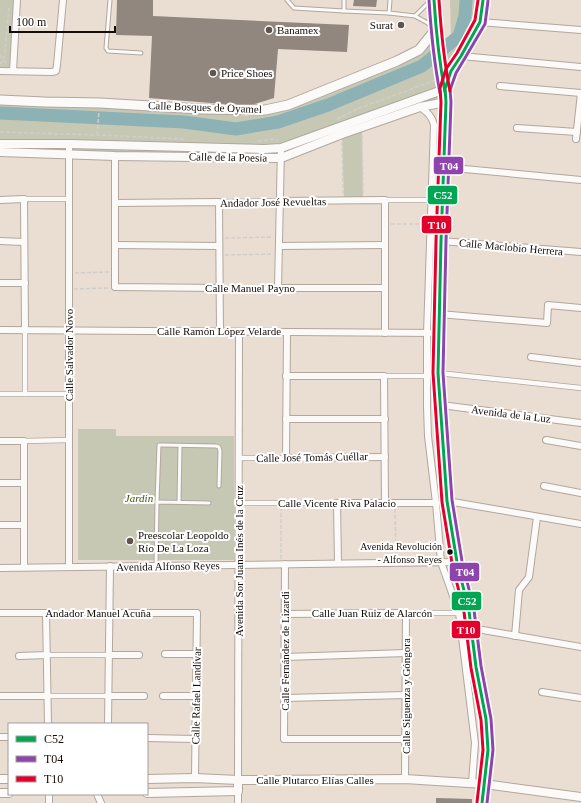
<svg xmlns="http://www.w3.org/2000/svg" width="581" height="803" viewBox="0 0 581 803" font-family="'Times New Roman',serif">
  <rect width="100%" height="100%" fill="#eaddd2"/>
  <g fill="#c7c8b4">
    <path d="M0,0H17L13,71H0Z"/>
    <path d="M450,0H483L480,22L445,89L292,144L245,148L0,143V103L169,107L247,116L329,88L451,36Z"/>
    <path d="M436,94L438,98L362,126L363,201H344L342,134L281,155L0,150V146L270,150Z"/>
    <path d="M78,429H116V436H234V560H78Z"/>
  </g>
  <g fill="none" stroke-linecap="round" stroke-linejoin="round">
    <path stroke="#8cb2b5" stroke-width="13" d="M0,113L184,122L236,129L278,122L328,105L422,66L459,36L465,16L466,0"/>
  </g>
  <g fill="#91877f">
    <path d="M117,0H153V16L349,25L347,52L278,49L274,98L248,106L149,98L152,36L116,35Z"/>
    <path d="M354,0H377L376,7L353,6Z"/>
    <path d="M436,798L472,799V803H436Z"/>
  </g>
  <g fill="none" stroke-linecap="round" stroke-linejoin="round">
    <defs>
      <g id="service">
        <path d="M110,0L106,48L108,51L141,53"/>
        <path d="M287,0L294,8L344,11V0"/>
        <path d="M344,11L389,13L415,16L433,26"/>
        <path d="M389,13L390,0"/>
        <path d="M415,16L431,0"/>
        <path d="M157,502L159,445H163L216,446L219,447L220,451L219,486"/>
        <path d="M179,502L180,446"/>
        <path d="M156,566L157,502L209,503"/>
      </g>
      <g id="pedestrian">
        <path d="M24,199H69"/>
        <path d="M385,200H432"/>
        <path d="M219,202L280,201"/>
        <path d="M220,288H278"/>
        <path d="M25,330V394"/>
        <path d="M438,373L581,388"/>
        <path d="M384,376H427"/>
        <path d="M0,394H69"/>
        <path d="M24,441L69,440"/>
        <path d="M239,458H286"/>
        <path d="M239,503H337"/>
        <path d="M46,613H110"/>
        <path d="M406,613H459"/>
        <path d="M47,655H109"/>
        <path d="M47,696H108"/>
      </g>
      <g id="minor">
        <path d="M480,22L581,30"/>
        <path d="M461,56L581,67"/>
        <path d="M0,71L52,72L56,71L57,65L63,0"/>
        <path d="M13,71L17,0"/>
        <path d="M500,86L581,93"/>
        <path d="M420,107C427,112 432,116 434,125L427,333V407L428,436L436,503L441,562L459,613L475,743L472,783"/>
        <path d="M517,128L577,132"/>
        <path d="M576,139L581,93"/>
        <path d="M281,148L278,288H385"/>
        <path d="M115,156V287L220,288"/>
        <path d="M443,167L581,180"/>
        <path d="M0,200L24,199L25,330"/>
        <path d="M280,201L385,200V333"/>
        <path d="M115,203L219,202L220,332"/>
        <path d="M0,241L24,242"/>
        <path d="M441,241L581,252"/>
        <path d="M115,245L219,246"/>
        <path d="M279,246L385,245"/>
        <path d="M0,283H25"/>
        <path d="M439,314L547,323L548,305L581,308"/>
        <path d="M0,330L439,333"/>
        <path d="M287,332L286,458L385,457"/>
        <path d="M531,357L581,363"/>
        <path d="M286,376H384L385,503"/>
        <path d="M441,405L581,423"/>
        <path d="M286,419H385"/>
        <path d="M546,440L581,446"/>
        <path d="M0,441H24V567"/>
        <path d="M0,483H24"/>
        <path d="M544,486L581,493"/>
        <path d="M447,501L581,524"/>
        <path d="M0,525H24"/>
        <path d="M338,563L337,503H436"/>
        <path d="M285,564L284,739H405"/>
        <path d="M69,567V144"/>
        <path d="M0,568L457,562"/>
        <path d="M0,613H46L48,724"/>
        <path d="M110,613H197L195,778"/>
        <path d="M285,614L406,613L405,779"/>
        <path d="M471,628L581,647"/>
        <path d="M515,636L519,590L529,577L537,517"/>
        <path d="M165,654H196"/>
        <path d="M109,655H139"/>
        <path d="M19,656L47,655"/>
        <path d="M285,657L406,653"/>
        <path d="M542,692L581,698"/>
        <path d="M0,696H47"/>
        <path d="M108,696H144"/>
        <path d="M163,696H196"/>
        <path d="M285,698L406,695"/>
        <path d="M108,724L110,566"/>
        <path d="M0,737H9"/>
        <path d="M147,738L195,739"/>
        <path d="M238,780L239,332"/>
        <path d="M238,791V803"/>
        <path d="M49,794V803"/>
        <path d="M97,794L101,803"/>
      </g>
      <g id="tertiary">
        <path d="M0,144H69L264,149L281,148L445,89"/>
        <path d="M0,152L115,156L281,158L342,134L420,107L446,102"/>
        <path d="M0,779H9"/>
        <path d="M147,779L195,778L238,780L405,779L484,784L581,797"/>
        <path d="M0,793H9"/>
        <path d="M147,793L238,791V780"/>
      </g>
      <g id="secondary">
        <path d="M434,0L436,33L446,102L441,241L438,373L447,501L457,562L469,611L476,667L486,719L488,750L482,803"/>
        <path d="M445,87L451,71L461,56L480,22L483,0"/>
        <path d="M0,100L45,102L100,103L201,109L265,110L288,105L397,61L419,50L436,29"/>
      </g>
    </defs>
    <use href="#service" stroke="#b1a79f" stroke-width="5"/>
    <use href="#pedestrian" stroke="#b1a79f" stroke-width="6"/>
    <use href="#minor" stroke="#b1a79f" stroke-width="8"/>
    <use href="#tertiary" stroke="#b1a79f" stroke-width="10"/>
    <use href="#secondary" stroke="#b1a79f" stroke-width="11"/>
    <g stroke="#d1ceca" stroke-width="1.5" stroke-dasharray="4 2" stroke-linecap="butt">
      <path d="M0,55L6,63"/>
      <path d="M0,63H1L4,60L9,8"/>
      <path d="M337,119L359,108L409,90L435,80"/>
      <path d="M0,132L97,135L186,139"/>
      <path d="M97,135L99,111"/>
      <path d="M362,135L363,194"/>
      <path d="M258,141L272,139L278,140"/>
      <path d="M342,142L343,194"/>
      <path d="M391,224H425"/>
      <path d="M225,238L273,237"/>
      <path d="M225,255L273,254"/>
      <path d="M75,273L109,272"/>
      <path d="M74,289L109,288"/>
      <path d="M395,509L396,557"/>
      <path d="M281,559V509"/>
    </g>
    <use href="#service" stroke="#fcfaf8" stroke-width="3"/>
    <use href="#pedestrian" stroke="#fcfaf8" stroke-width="4.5"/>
    <use href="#minor" stroke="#fcfaf8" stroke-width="6"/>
    <use href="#tertiary" stroke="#fcfaf8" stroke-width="8"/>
    <use href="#secondary" stroke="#fcfaf8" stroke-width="9"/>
    <defs>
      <g id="bus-1">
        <path d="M434,0C436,31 439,61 445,92"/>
        <path d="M482,803L488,750L486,719L476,667L469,611L457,562L447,501L438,373L441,241L446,102L445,89L451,71L461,56L480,22L483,0"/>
      </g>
      <g id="bus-2">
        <path d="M429,0C431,32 434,62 440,93"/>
        <path d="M487,803L493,750L491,719L481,666L474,610L462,561L452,500L443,373L446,241L451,102L450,90L456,73L465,58L485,24L488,1"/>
      </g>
      <g id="bus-3">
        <path d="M439,0C441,31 444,61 450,91"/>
        <path d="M477,802L483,750L481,720L471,668L464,612L452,563L442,502L433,373L436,241L441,102L440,88L446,69L457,53L475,20L478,0"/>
      </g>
    </defs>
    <use href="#bus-1" stroke="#fff" stroke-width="6"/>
    <use href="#bus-2" stroke="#fff" stroke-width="6"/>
    <use href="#bus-3" stroke="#fff" stroke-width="6"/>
    <use href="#bus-1" stroke="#00a651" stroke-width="3"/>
    <use href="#bus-2" stroke="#8e44ad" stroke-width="3"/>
    <use href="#bus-3" stroke="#e4002b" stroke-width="3"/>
  </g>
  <g fill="#5f554d" stroke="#fff" stroke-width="1.5">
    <circle cx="401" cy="25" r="4"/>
    <circle cx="269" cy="30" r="4"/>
    <circle cx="213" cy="73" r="4"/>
    <circle cx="130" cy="541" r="4"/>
  </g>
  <circle fill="#140c06" stroke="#fff" stroke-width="1.5" cx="450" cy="552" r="3.5"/>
  <g text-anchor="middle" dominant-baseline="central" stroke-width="4" stroke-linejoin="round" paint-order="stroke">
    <g font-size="10" fill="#140c06" stroke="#fff" text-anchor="end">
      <text x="442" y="546">Avenida Revolución<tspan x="442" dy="13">- Alfonso Reyes</tspan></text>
    </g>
    <g font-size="11" fill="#140c06" stroke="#fff" text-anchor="start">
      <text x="393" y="25" text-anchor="end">Surat</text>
      <text x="277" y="30">Banamex</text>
      <text x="221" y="73">Price Shoes</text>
      <text x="138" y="535">Preescolar Leopoldo<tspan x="138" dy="13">Río De La Loza</tspan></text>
    </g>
    <g font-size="11" fill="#140c06" stroke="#fff">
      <text transform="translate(205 107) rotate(2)">Calle Bosques de Oyamel</text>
      <text transform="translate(228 157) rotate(1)">Calle de la Poesía</text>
      <text transform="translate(273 202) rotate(-1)">Andador José Revueltas</text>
      <text transform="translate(511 247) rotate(5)">Calle Maclobio Herrera</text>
      <text x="250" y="288">Calle Manuel Payno</text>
      <text x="219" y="331">Calle Ramón López Velarde</text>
      <text transform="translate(69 355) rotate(-90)">Calle Salvador Novo</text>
      <text transform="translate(511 414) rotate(7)">Avenida de la Luz</text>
      <text transform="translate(312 457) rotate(-1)">Calle José Tomás Cuéllar</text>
      <text x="337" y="503">Calle Vicente Riva Palacio</text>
      <text transform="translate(239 561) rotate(-90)">Avenida Sor Juana Inés de la Cruz</text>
      <text transform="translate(168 566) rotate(-1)">Avenida Alfonso Reyes</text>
      <text x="98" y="613">Andador Manuel Acuña</text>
      <text x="372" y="613">Calle Juan Ruiz de Alarcón</text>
      <text transform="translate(285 651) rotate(-90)">Calle Fernández de Lizardi</text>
      <text transform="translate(196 696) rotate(-89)">Calle Rafael Landívar</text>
      <text transform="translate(406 696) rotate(-90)">Calle Siguenza y Góngora</text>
      <text x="315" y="780">Calle Plutarco Elías Calles</text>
    </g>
    <g font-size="11" font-style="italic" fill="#405413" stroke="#fff">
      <text x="139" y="498">Jardin</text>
    </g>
  </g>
  <g stroke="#fff" stroke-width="1.5">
    <rect x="433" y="156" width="31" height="19" rx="4" fill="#8e44ad"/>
    <rect x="427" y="185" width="31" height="20" rx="4" fill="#00a651"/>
    <rect x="421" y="215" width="31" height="19" rx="4" fill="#e4002b"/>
    <rect x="449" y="562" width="31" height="20" rx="4" fill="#8e44ad"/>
    <rect x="451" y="591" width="31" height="20" rx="4" fill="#00a651"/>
    <rect x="451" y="620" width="30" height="19" rx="4" fill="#e4002b"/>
  </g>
  <g font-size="11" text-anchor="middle" font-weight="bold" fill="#fff">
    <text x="449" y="170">T04</text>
    <text x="443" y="199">C52</text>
    <text x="437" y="229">T10</text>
    <text x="465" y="576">T04</text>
    <text x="467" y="605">C52</text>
    <text x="466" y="634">T10</text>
  </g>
  <rect x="8" y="723" width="140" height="72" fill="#ffffff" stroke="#a19e9b"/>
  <rect x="16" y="736" width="20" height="6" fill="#00a651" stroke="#a19e9b"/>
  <text x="44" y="743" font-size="12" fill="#140c06">C52</text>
  <rect x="16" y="756" width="20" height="6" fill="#8e44ad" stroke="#a19e9b"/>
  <text x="44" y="763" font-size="12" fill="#140c06">T04</text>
  <rect x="16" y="776" width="20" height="6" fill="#e4002b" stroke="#a19e9b"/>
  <text x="44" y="783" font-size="12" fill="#140c06">T10</text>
  <path d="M10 26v6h105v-6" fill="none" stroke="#140c06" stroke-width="2"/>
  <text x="16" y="26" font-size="12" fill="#140c06" stroke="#ffffff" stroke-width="3" paint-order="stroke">100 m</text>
</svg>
